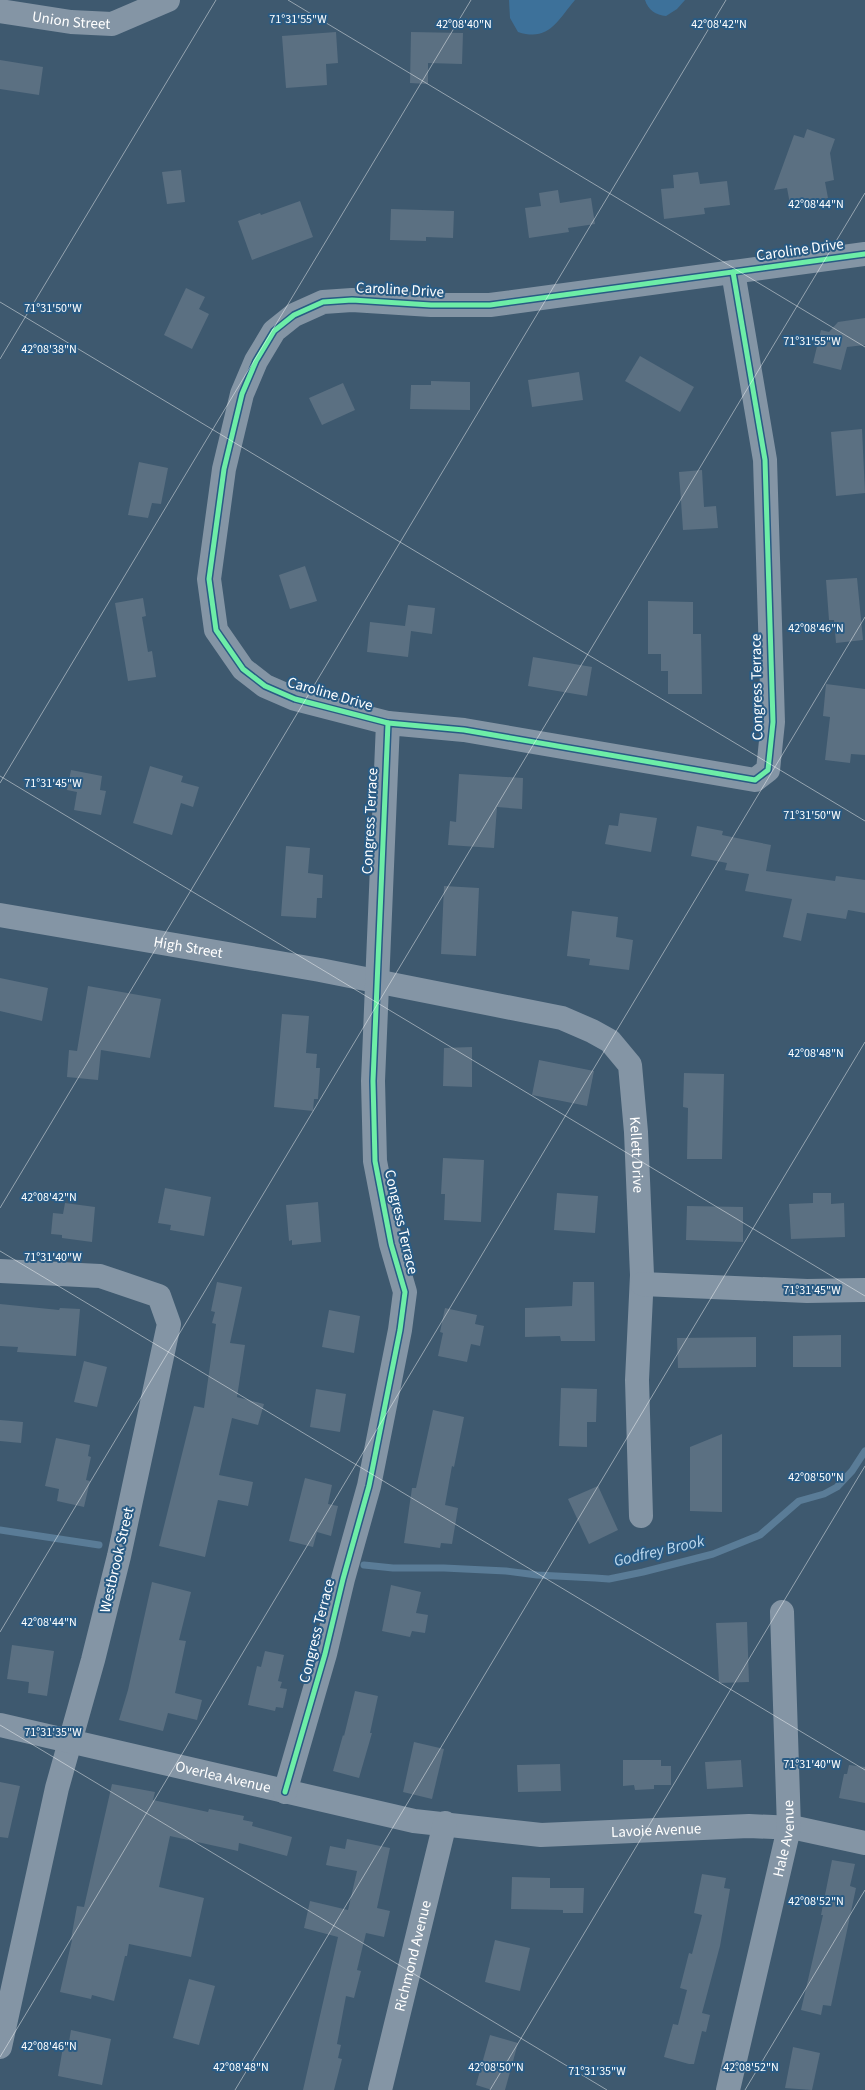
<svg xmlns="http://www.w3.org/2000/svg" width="865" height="2090" viewBox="0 0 865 2090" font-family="'Source Sans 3',sans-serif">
  <rect width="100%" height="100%" fill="#3e596f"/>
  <g fill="#3d719a">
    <path d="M509,0H575C557,21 549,42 518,32L510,18Z"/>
    <path d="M645,0H685L677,9L666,16C656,15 648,10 645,0Z"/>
  </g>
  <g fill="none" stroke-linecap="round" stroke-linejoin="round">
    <g stroke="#5a7c97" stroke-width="7">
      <path d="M0,1530L99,1545"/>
      <path d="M364,1565L393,1568H444L506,1571L537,1575L595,1578L609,1579L643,1572L713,1554L760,1535L799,1501L824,1494L837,1487L852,1471L865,1451"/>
    </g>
  </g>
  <g fill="#5b7082">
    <path d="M336,32L338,63L326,64L327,85L286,88L282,36Z"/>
    <path d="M411,32L463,33L462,64L428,63V84L410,83Z"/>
    <path d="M0,60L43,67L39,95L0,89Z"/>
    <path d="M807,129L835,139L830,153L834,180L825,182L828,198L790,204L787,188L774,190L794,135L804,138Z"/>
    <path d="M181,170L185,202L167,204L162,172Z"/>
    <path d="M698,172L700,184L727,181L730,205L704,208L705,214L664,219L661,189L674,188L673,175Z"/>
    <path d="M558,190L560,203L591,198L595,224L568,228L569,232L529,238L525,208L541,206L539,193Z"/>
    <path d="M300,201L313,237L252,260L238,221L260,213L261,215Z"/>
    <path d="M391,209L454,211L453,238L426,237V241L390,240Z"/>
    <path d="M186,288L205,297L199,309L209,314L192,349L164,335Z"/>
    <path d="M865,318V345L847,347L841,370L813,363L821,330L829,332L838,322Z"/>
    <path d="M640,356L694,387L680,412L625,381Z"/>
    <path d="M579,372L583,400L532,407L528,380Z"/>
    <path d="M431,381L470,382V410L410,409L411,385H431Z"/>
    <path d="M343,383L355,410L322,425L309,398Z"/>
    <path d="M862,429L865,493L836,496L831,432Z"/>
    <path d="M139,462L168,468L161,504L152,503L148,518L128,515Z"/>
    <path d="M702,470L704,507L716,506L718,528L683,530L679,472Z"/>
    <path d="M305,566L317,601L290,609L279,575Z"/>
    <path d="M857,578L863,640L836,643L834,620H829L826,580Z"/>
    <path d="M143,598L146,616L142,617L148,652L152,651L156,677L128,681L115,603Z"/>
    <path d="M648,601L693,602V634H701L702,694H668V671H661V654H648Z"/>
    <path d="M408,605L435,608L432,634L411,631L408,657L367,652L370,622L405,626Z"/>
    <path d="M533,657L592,667L587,696L528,686Z"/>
    <path d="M826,684L865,689V755L851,754L850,763L825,760L830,717L823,716Z"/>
    <path d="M150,766L183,776L181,782L199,787L193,807L181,803L172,835L133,823Z"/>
    <path d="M71,770L102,776L100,790L106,791L101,815L74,810L77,792L67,790Z"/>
    <path d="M459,774L523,778L522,809L497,807L494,848L448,845L450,821L456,822Z"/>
    <path d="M620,813L657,818L651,852L605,844L609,825L618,826Z"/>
    <path d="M697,826L723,831L722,835L771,845L766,871L835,881L836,876L865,880V913L848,910L846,919L807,913L801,941L783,937L792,899L745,891L749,874L725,870L727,863L691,856Z"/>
    <path d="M286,846L310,848L308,873L323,875L322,898H317L316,918L281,916Z"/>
    <path d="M444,886L479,888L476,956L441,954Z"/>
    <path d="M572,911L618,917L616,937L633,940L629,970L589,965L590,959L567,956Z"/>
    <path d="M0,978L48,988L42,1021L0,1011Z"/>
    <path d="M88,986L161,999L150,1058L101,1050L98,1080L67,1077L69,1050L77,1051Z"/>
    <path d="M282,1014L309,1016L306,1053L317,1054L316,1068H320L318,1099H314L313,1111L274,1107Z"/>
    <path d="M472,1047V1087L443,1086L444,1048Z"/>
    <path d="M539,1060L594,1071L587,1106L532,1095Z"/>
    <path d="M684,1073L724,1074L722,1159H687L688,1108L683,1107Z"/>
    <path d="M443,1158L484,1160L481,1222L444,1220L445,1194H441Z"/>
    <path d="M165,1188L211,1197L204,1236L170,1230L171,1225L158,1223Z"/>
    <path d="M557,1193L598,1196L595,1233L554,1230Z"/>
    <path d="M813,1193H831V1204L844,1203L845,1237L791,1239L789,1204L813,1203Z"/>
    <path d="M318,1202L321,1242L292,1245V1240L289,1241L286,1205Z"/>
    <path d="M65,1203L95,1207L92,1242L62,1238V1235L51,1234L53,1213L63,1214Z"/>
    <path d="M687,1206L743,1207V1242L686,1240Z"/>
    <path d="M217,1282L242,1287L230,1343L245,1345L237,1397L264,1404L258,1425L232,1418L219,1475L253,1482L248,1506L218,1500L205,1557L159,1546L194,1406L204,1408L216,1324L212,1323L215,1312L211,1311Z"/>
    <path d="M573,1282H594L595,1341H561L560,1336L525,1337V1308L572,1306Z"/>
    <path d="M0,1304L59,1310L60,1308L80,1309L76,1356L17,1352L18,1347L0,1346Z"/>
    <path d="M445,1308L477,1315L475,1324L484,1326L480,1346L471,1344L467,1362L438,1356L443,1333L440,1332Z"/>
    <path d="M329,1310L360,1316L354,1353L322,1347Z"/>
    <path d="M841,1335V1367H793V1336Z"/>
    <path d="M756,1337V1367L678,1368L677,1338Z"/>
    <path d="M84,1361L107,1367L97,1407L74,1402Z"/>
    <path d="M561,1388L597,1389L596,1422H587V1447L559,1446Z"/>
    <path d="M316,1389L346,1394L340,1432L310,1427Z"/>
    <path d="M433,1410L464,1417L454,1467L452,1466L445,1505L458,1508L452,1544L441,1543L440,1548L404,1543L412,1488H416Z"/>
    <path d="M0,1420L23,1422L21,1443L0,1441Z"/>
    <path d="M722,1434V1512L690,1511V1447Z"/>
    <path d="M56,1438L90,1445L88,1456L91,1457L86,1480L90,1481L84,1507L57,1501L59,1489L45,1486Z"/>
    <path d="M305,1478L332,1485L328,1504L338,1506L331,1536L317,1532L313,1547L289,1541Z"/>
    <path d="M598,1486L618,1530L589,1544L568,1499Z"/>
    <path d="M152,1582L191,1592L179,1640L186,1641L175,1693L202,1700L197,1720L168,1713L163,1731L119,1720L128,1690Z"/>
    <path d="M391,1585L421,1592L416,1613L428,1615L425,1633L412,1631L410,1637L382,1631Z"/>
    <path d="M747,1622L749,1682L719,1683L716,1623Z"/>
    <path d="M12,1645L54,1651L47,1696L28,1693L29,1682L7,1679Z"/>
    <path d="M265,1651L284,1655L278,1681L282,1682L280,1688L287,1689L283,1708L276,1707L275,1711L248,1705L257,1666L261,1667Z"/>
    <path d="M355,1691L378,1696L370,1733H372L359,1778L333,1771L343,1735L344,1736Z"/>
    <path d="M414,1742L444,1749L432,1799L403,1792Z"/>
    <path d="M623,1760H661V1766H671V1785H654V1789L635,1790L634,1785L623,1786Z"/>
    <path d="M741,1760L743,1787L707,1789L705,1762Z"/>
    <path d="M560,1764L561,1791L518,1792L517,1765Z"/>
    <path d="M849,1765L865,1767V1803L839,1798L844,1774H847Z"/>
    <path d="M0,1782L20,1786L8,1838L0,1837Z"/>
    <path d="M112,1784L155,1792L153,1800L208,1812L209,1809L244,1816L243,1820L253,1822L252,1826L292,1837L287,1856L239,1843L238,1851L170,1836L159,1887L204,1898L191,1957L129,1944L127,1956H125L114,2001L92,1995L91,1999L60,1992L72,1940L71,1939L77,1906L84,1907Z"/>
    <path d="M347,1839L390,1848L377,1908L390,1911L384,1937L366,1933L357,1970L361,1971L354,1998L346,1996L337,2044L341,2045L338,2058L342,2059L334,2090H303L338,1937L304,1928L310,1901L348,1910L357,1871L326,1865L330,1846L345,1849Z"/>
    <path d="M832,1860L855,1864L850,1886L856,1888L831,2006L823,2005L821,2015L801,2010L823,1915H821Z"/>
    <path d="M702,1874L726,1878L724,1888L730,1889L720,1946L702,2013L710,2015L706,2032L702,2031L694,2064H689L664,2057L673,2024L678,2025L687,1990L680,1988L689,1953L692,1954L702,1915L694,1913Z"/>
    <path d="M512,1877L550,1878V1888H584L583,1913H563V1910L511,1909Z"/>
    <path d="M495,1940L530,1948L520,1991L485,1982Z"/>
    <path d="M189,1979L215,1986L199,2045L173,2038Z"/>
    <path d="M71,2030L111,2039L102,2085L58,2076L63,2047L68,2048Z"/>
    <path d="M490,2035L518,2043L505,2090H492L476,2085Z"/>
    <path d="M793,2047L820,2053L812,2090L785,2088Z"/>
  </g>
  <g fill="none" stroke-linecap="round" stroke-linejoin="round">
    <g stroke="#8495a5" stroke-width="24">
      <path id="s1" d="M0,11L71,22L112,24L168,0"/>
      <path d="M388,723L295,699L265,686L243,669L216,630L209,579L224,469L242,394L256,361L274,331L294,315L323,302L352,300L431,305H490L865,254"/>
      <path id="s2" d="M0,915L320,970L562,1018L592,1031L610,1041L630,1065L636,1132L642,1275L637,1380L641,1516"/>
      <path d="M0,1271L100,1276L159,1296L169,1324L119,1556L93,1660L57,1788L0,2047"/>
      <path d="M642,1284L807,1291L865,1290"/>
      <path id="s3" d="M0,1725L414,1821L541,1835L749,1826L796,1828L865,1843"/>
      <path d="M285,1792L325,1654L343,1579L369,1486L400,1330L405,1292L391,1244L375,1161L373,1081L388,723L464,730L755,780L768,770L773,722L765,460L733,272"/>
      <path id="s4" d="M380,2090L445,1823"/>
      <path id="s5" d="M728,2090L789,1828L782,1612"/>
    </g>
    <defs>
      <g id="cycleway">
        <path d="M388,723L295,699L265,686L243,669L216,630L209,579L224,469L242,394L256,361L274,331L294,315L323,302L352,300L431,305H490L865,254"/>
        <path d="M285,1792L325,1654L343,1579L369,1486L400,1330L405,1292L391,1244L375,1161L373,1081L388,723L464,730L755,780L768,770L773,722L765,460L733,272"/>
      </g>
    </defs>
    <use href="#cycleway" stroke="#295b84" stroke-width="8"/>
    <use href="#cycleway" stroke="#6deda7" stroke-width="5"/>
  </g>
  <path fill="none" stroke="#fff" stroke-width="1" stroke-opacity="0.45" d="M288,0L865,347M0,302L865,821M0,359L216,0M0,776L865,1296M0,783L471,0M0,1208L726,0M0,1251L865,1770M0,1632L865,193M0,1725L607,2090M0,2057L865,617M235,2090L865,1042M490,2090L865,1466M745,2090L865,1890"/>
  <g text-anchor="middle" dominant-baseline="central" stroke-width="4" stroke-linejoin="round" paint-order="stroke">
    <g font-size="15" fill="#fff" stroke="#295b84">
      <text stroke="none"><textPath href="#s1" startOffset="72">Union Street</textPath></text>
      <text transform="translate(800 250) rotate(-8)">Caroline Drive</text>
      <text transform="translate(400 290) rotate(3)">Caroline Drive</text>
      <text transform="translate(757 687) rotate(-91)">Congress Terrace</text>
      <text transform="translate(330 694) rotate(16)">Caroline Drive</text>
      <text transform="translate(370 821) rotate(-87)">Congress Terrace</text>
      <text stroke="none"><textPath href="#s2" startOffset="191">High Street</textPath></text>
      <text stroke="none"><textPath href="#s2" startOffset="746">Kellett Drive</textPath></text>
      <text transform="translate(401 1222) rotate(77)">Congress Terrace</text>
      <text transform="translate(117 1560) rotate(-77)">Westbrook Street</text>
      <text transform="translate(317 1631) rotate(-76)">Congress Terrace</text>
      <text stroke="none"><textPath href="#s3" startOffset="229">Overlea Avenue</textPath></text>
      <text stroke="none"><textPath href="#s3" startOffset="668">Lavoie Avenue</textPath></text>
      <text stroke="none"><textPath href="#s5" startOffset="258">Hale Avenue</textPath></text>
      <text stroke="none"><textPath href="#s4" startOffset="138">Richmond Avenue</textPath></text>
    </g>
    <g font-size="16" font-style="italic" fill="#bfdaef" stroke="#295b84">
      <text transform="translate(659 1551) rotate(-13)">Godfrey Brook</text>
    </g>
  </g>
  <g font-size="12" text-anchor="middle" fill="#fff" stroke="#295b84" stroke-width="4" stroke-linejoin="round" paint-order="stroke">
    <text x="298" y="23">71°31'55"W</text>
    <text x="719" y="28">42°08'42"N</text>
    <text x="464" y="28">42°08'40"N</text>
    <text x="816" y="208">42°08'44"N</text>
    <text x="53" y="312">71°31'50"W</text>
    <text x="812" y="345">71°31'55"W</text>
    <text x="49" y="353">42°08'38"N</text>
    <text x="816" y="632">42°08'46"N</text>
    <text x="53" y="787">71°31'45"W</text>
    <text x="812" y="819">71°31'50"W</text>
    <text x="816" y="1057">42°08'48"N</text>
    <text x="49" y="1201">42°08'42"N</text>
    <text x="53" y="1261">71°31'40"W</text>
    <text x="812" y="1294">71°31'45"W</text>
    <text x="816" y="1481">42°08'50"N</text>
    <text x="49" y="1626">42°08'44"N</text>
    <text x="53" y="1736">71°31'35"W</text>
    <text x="812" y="1768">71°31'40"W</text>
    <text x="816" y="1905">42°08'52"N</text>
    <text x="49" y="2050">42°08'46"N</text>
    <text x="241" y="2071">42°08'48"N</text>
    <text x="496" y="2071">42°08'50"N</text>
    <text x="751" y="2071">42°08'52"N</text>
    <text x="597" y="2075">71°31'35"W</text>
  </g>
</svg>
